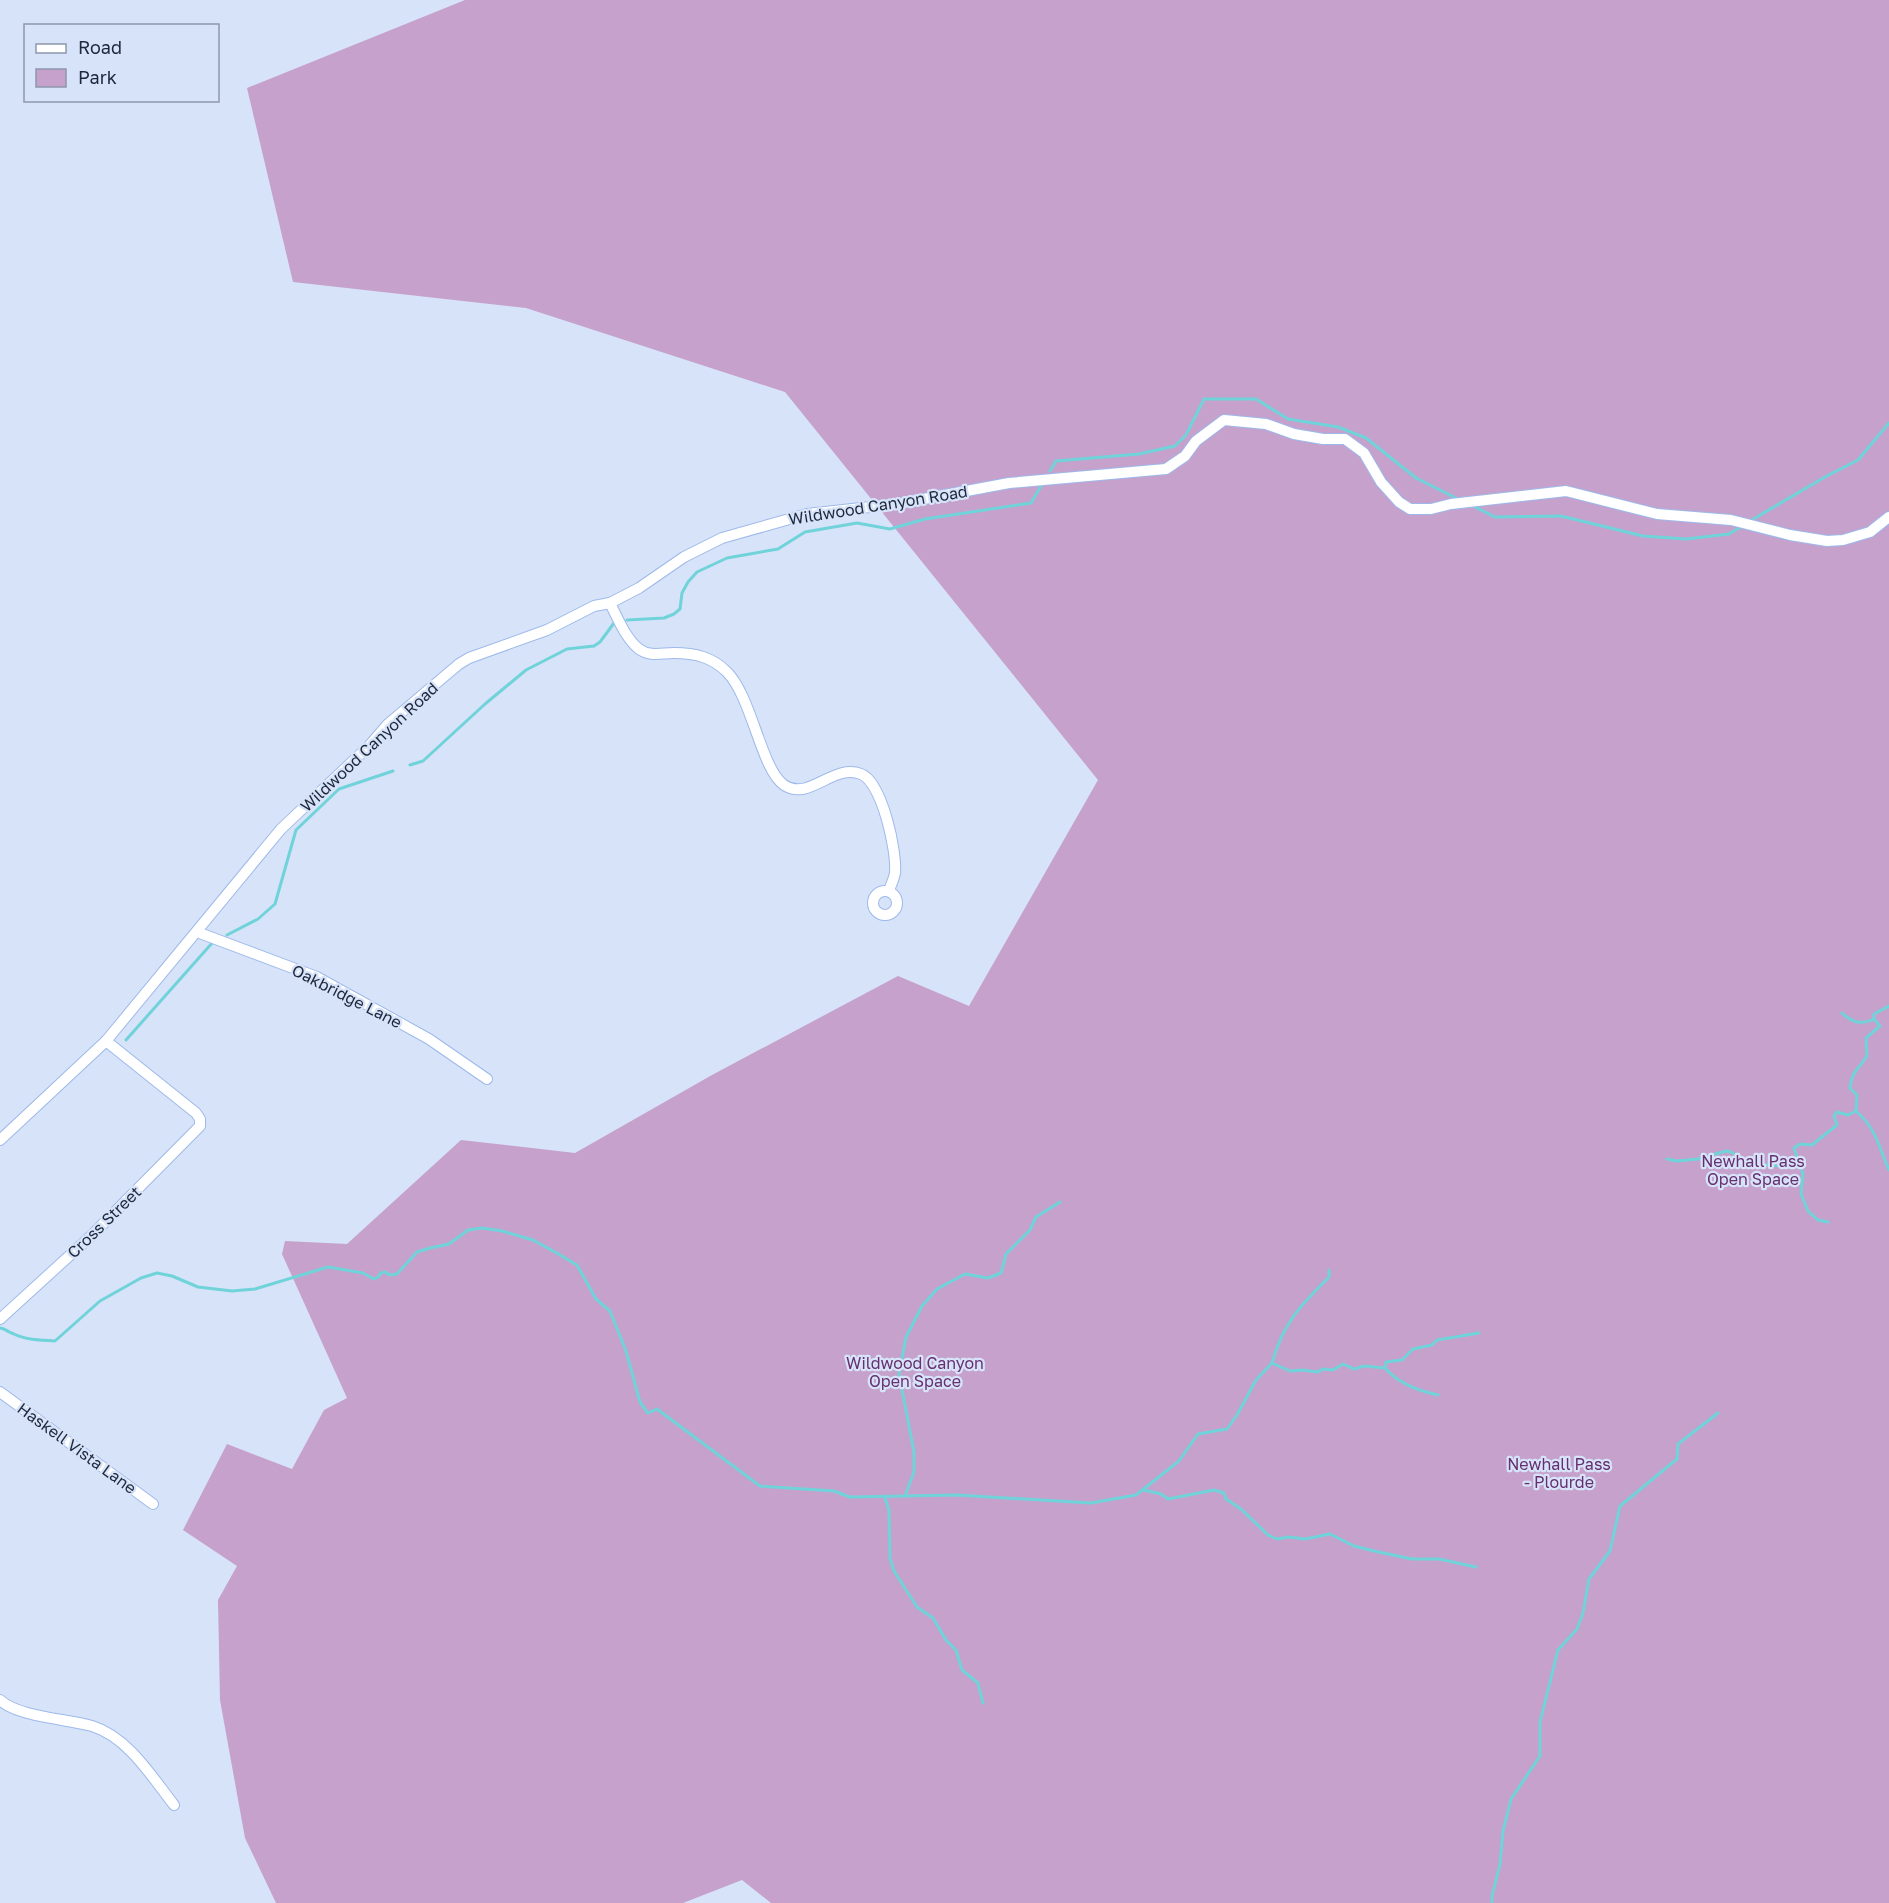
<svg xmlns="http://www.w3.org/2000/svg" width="1889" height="1903" viewBox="0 0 1889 1903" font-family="'Golos Text',sans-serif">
  <rect width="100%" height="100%" fill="#d7e3f8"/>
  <path fill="#c5a1cb" d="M465,0H1889V1903H771L742,1880L683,1903H276L245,1838L220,1700L218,1600L237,1566L183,1530L227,1444L292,1469L324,1410L347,1398L282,1254L285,1241L347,1244L461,1140L575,1153L712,1075L898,976L969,1006L1098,780L785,392L526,308L293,282L247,88Z"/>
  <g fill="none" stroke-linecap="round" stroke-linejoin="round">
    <g stroke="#71d3da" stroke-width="3">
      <path d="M1050,471L1056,461L1139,454L1175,446L1186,435L1204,399H1256L1288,419L1338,427L1366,438L1416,478L1460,500"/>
      <path d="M1471,505L1495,517L1561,516L1643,536L1686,539L1729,534L1742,526"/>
      <path d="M1750,521L1825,477L1858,460L1889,423"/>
      <path d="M627,620L664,618L674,614L680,609L682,593L688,582L697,572L727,558L778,549L805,532L857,523L890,529L925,519L1031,503L1041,486"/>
      <path d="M410,765L423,761L485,704L526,670L567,649L594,646L600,642L614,623"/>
      <path d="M227,935L258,919L275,904L296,830L339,789L393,771"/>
      <path d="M1842,1013C1853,1023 1861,1025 1874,1019"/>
      <path d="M126,1040L213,942"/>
      <path d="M1856,1111C1877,1130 1878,1145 1889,1170"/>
      <path d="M1667,1159L1677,1161L1698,1159L1726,1151L1731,1152L1749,1163L1789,1167L1792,1161L1798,1159"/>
      <path d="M1828,1222L1818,1220L1808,1211L1801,1194L1803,1174L1794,1148L1800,1144L1812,1145L1837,1125L1834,1116L1837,1112L1848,1115L1856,1111L1857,1095L1850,1088C1852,1070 1859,1069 1867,1056L1866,1038L1880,1026L1874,1019V1014L1889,1006"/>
      <path d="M0,1328C6,1329 8,1332 14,1334C26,1340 41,1340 55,1341L100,1301L141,1278L157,1273L172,1276L198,1287L232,1291L255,1289L328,1267L363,1273L374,1279L378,1277L381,1273L386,1272L389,1275L397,1274L417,1252L430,1248L449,1244L468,1230L482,1228L502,1231L533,1240L555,1252L577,1265L596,1299L610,1311L626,1351L640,1402L648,1413L657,1409L760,1486L834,1491L850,1497L957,1495L1091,1503L1136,1495L1179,1461L1198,1434L1227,1429L1237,1415L1256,1380L1272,1363L1290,1371L1303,1370L1317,1372L1324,1369L1333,1370L1343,1364L1354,1369L1364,1366L1385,1368C1398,1383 1419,1391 1438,1395"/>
      <path d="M1272,1363C1283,1323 1300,1306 1329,1277V1270"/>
      <path d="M1385,1368L1386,1362L1402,1360L1413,1349L1432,1345L1437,1340L1479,1333"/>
      <path d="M1144,1490L1161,1494L1168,1499L1214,1490L1224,1493L1226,1499L1241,1509L1268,1535L1277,1539L1289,1537L1305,1539L1330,1534L1354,1546L1374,1551L1412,1559H1439L1476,1567"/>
      <path d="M905,1496L914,1472V1452L899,1374L906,1337L922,1306L937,1289L965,1274L988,1278L1001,1273L1006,1254L1030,1230L1036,1217L1060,1202"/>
      <path d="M885,1498L889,1510L890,1558L894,1571L917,1607L933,1618L946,1640L956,1650L962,1670L978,1683L983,1703"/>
      <path d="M1492,1903V1896L1500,1864L1503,1831L1511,1799L1540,1756V1722L1558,1650L1577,1629L1583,1613L1589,1579L1610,1551L1620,1506L1677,1459L1678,1444L1718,1413"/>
    </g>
    <defs>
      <g id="minor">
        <path d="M610,603C617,617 626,639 639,649C650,657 661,653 674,653C695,653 712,657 727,672C752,697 761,769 784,785C809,802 833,763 861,774C882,782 897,851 895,873C894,879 891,885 889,890"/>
        <circle cx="885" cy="903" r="12"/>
        <path d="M197,932L317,977L429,1039L487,1079"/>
        <path d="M0,1140L106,1041L281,829L369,746L388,724L459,664L469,658L547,630L594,606L610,603L639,588L684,557L722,538L807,514L897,504L1009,483L1166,469L1185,456L1196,441L1224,420L1266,424L1294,434L1323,439H1345L1364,453L1381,482L1399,502L1410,509H1431L1451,504L1566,491L1657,514L1731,520L1790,535L1827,541L1843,540L1870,532L1889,517"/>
        <path d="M0,1319L90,1237L200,1126V1119L196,1113L106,1041"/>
        <path d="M0,1392L153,1504"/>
        <path d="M0,1700C18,1717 68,1719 92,1726C128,1737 152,1777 174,1805"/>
      </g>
    </defs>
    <use href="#minor" stroke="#9db9eb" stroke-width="12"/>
    <use href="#minor" stroke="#fff" stroke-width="10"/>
  </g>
  <g text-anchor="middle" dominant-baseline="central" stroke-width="4.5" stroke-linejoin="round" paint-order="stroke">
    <g font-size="16" fill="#1e283c" stroke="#d7e3f8">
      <text transform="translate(878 505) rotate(-9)">Wildwood Canyon Road</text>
      <text transform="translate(369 747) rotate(-43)">Wildwood Canyon Road</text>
      <text transform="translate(347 996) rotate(27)">Oakbridge Lane</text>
      <text transform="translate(104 1222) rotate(-44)">Cross Street</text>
      <text transform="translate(77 1448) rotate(36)">Haskell Vista Lane</text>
    </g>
    <g font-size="16" fill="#672e70" stroke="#d7e3f8">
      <text x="1753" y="1161">Newhall Pass<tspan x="1753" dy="18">Open Space</tspan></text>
      <text x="915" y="1363">Wildwood Canyon<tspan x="915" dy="18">Open Space</tspan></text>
      <text x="1559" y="1464">Newhall Pass<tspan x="1559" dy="18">- Plourde</tspan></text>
    </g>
  </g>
  <rect x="24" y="24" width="195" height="78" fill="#d7e3f8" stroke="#8d98ad" stroke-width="1.5"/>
  <rect x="36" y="44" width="30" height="9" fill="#ffffff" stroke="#8d98ad" stroke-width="1.5"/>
  <text x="78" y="54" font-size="18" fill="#1e283c">Road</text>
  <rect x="36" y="69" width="30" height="18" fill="#c5a1cb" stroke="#8d98ad" stroke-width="1.5"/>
  <text x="78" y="84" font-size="18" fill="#1e283c">Park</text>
</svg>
